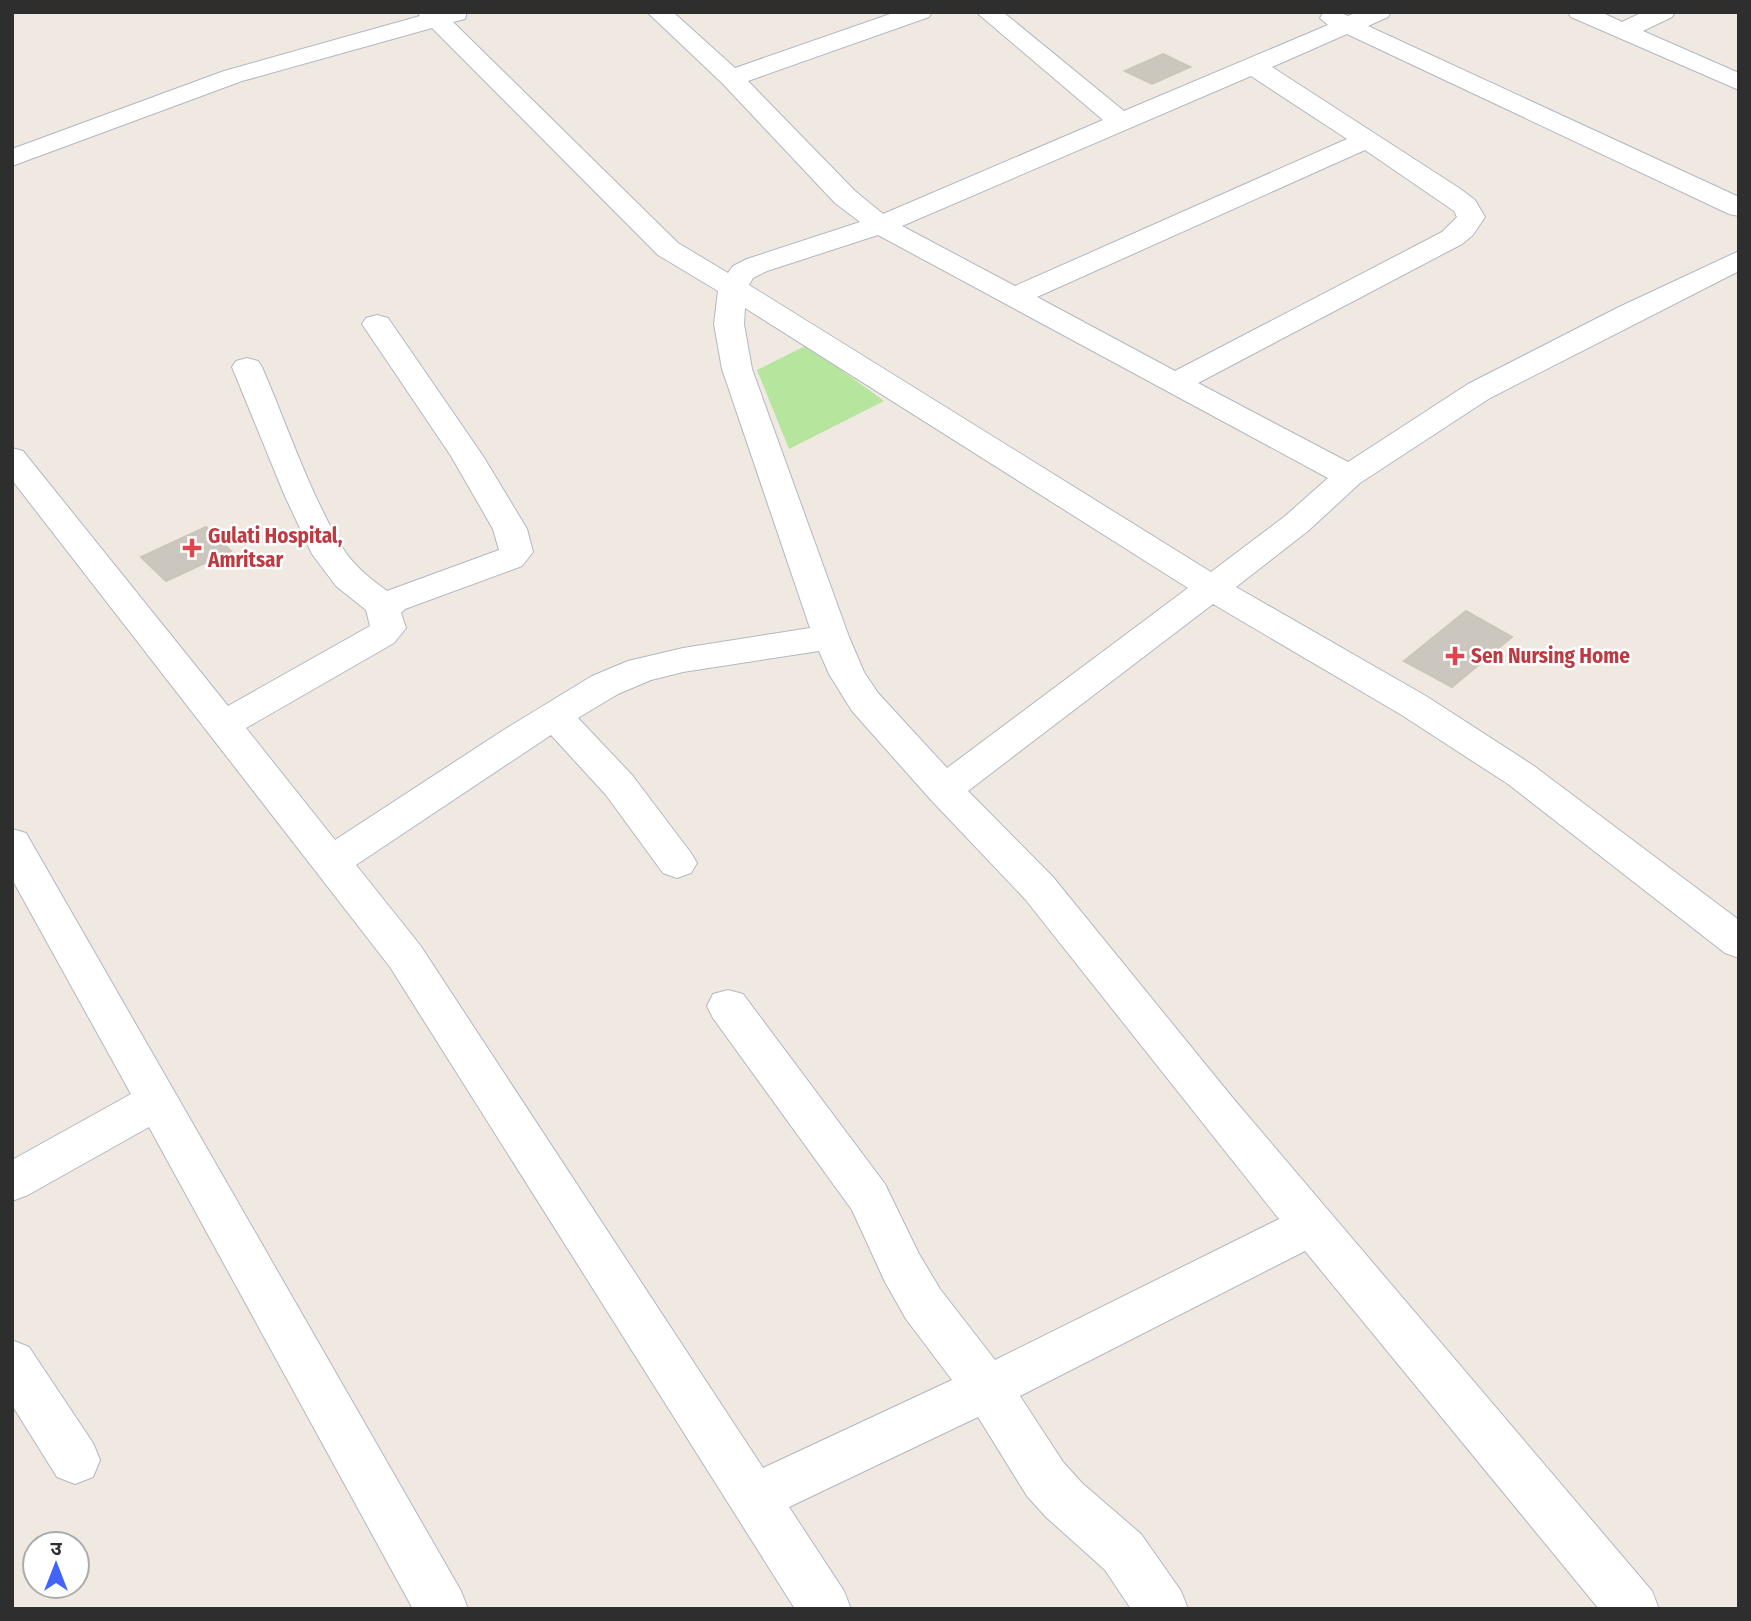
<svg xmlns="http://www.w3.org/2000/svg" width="1751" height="1621" viewBox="0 0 1751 1621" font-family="'Fira Sans Condensed','Noto Sans Devanagari',sans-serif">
  <rect width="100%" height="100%" fill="#efe9e1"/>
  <path fill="#b6e59e" d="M807,345L884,401L789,449L757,370Z"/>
  <g fill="#cbc7bf" stroke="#cbc5ba" stroke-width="2">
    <path d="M1163,54L1190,67L1152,84L1125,71Z"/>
    <path d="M206,527L231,551L166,581L141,557Z"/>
    <path d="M1466,611L1512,637L1452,687L1404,661Z"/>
  </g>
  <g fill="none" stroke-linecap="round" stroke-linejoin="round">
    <defs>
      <g id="minor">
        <path d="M417,12H467L465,19L453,22L678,243L728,273L733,266L747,259L860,222L835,203L722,83L647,12H673L735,68L896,12H932L929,17L748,81L855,191L883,214L1103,120L976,12H1003L1124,111L1328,25L1320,18L1323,13L1338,12L1348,16L1358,12H1391L1388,17L1368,26L1739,197V216L1729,214L1347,34L1272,67L1459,188L1475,200L1485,217L1473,235L1462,244L1198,383L1348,462L1468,384L1619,307L1739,251V271L1490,398L1360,483L1308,531L1236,587L1426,696L1534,766L1739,920V958L1725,953L1508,784L1400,714L1213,604L968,791L1053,877L1232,1097L1652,1591L1659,1609H1599L1305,1251L1020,1396L1063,1462L1082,1483L1141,1534L1181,1591L1188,1609H1131L1105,1570L1046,1517L1027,1496L978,1417L789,1507L844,1591L851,1609H795L390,967L12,480V448L23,451L228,706L370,626L366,610L336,586L312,554L284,494L232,367L236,361L247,358L258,361L262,367C287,425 311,497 344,550C355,567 371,579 387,591L499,550L493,529L451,456L362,324L366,318L377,315L388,318L483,456L527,529L533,552L522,566L405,609L401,613L406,628L394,643L246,728L335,840L502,731L592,676L628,661L683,648L810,628L722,369L714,324L718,291L658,255L432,28L242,81L12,166V149L224,71L420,16ZM1251,76L1347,139L1015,286L902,226ZM1365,150L1454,211L1457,217L1442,232L1175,371L1037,297ZM878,235L1328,478L1284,517L1211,572L749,285L753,278L767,271ZM745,308L1188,588L947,768L878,693L864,672L849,637L752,369L744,324ZM819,651L829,674L852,711L931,800L1025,899L1279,1219L995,1360L940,1289L919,1254L885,1184L743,994L728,990L713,994L707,1006L713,1018L852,1210L885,1282L906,1319L952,1380L763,1468L420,945L356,865L551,735L606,795L663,873L677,878L691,873L697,863L691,853L632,775L578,718L618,694L651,680L683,672Z"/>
        <path d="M1568,12H1601L1622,22L1643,12H1675L1672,17L1643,31L1739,73V90L1571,17Z"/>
        <path d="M12,829L26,833L461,1591L468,1609H413L149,1127L28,1195L12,1201V1160L131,1094L12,879Z"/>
        <path d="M12,1340L29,1347L93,1443L100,1460L93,1477L75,1484L57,1477L12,1405Z"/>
      </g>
    </defs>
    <use href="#minor" stroke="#b4b7c1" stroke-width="2"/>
    <use href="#minor" fill="#fff" fill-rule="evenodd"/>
  </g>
  <g fill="#e0444e" stroke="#fff" stroke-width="2.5">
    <path d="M188.5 537.5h7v7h7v7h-7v7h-7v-7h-7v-7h7z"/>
    <path d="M1451.5 645.5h7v7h7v7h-7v7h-7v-7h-7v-7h7z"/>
  </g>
  <g text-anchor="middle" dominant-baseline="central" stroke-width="5" stroke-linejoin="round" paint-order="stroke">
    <g font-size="21" font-weight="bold" fill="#be3a42" stroke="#fff" text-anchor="start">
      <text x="208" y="536">Gulati Hospital,<tspan x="208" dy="24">Amritsar</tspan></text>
      <text x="1471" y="656">Sen Nursing Home</text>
    </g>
  </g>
  <rect width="1751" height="1621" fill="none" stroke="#2e2e2e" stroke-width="28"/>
  <g transform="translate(56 1565)"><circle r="33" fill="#ffffff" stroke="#ababab" stroke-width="2"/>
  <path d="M0-5L12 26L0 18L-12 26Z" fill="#4264fb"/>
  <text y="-10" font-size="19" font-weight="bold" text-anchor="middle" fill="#2e2e2e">उ</text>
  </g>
</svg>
